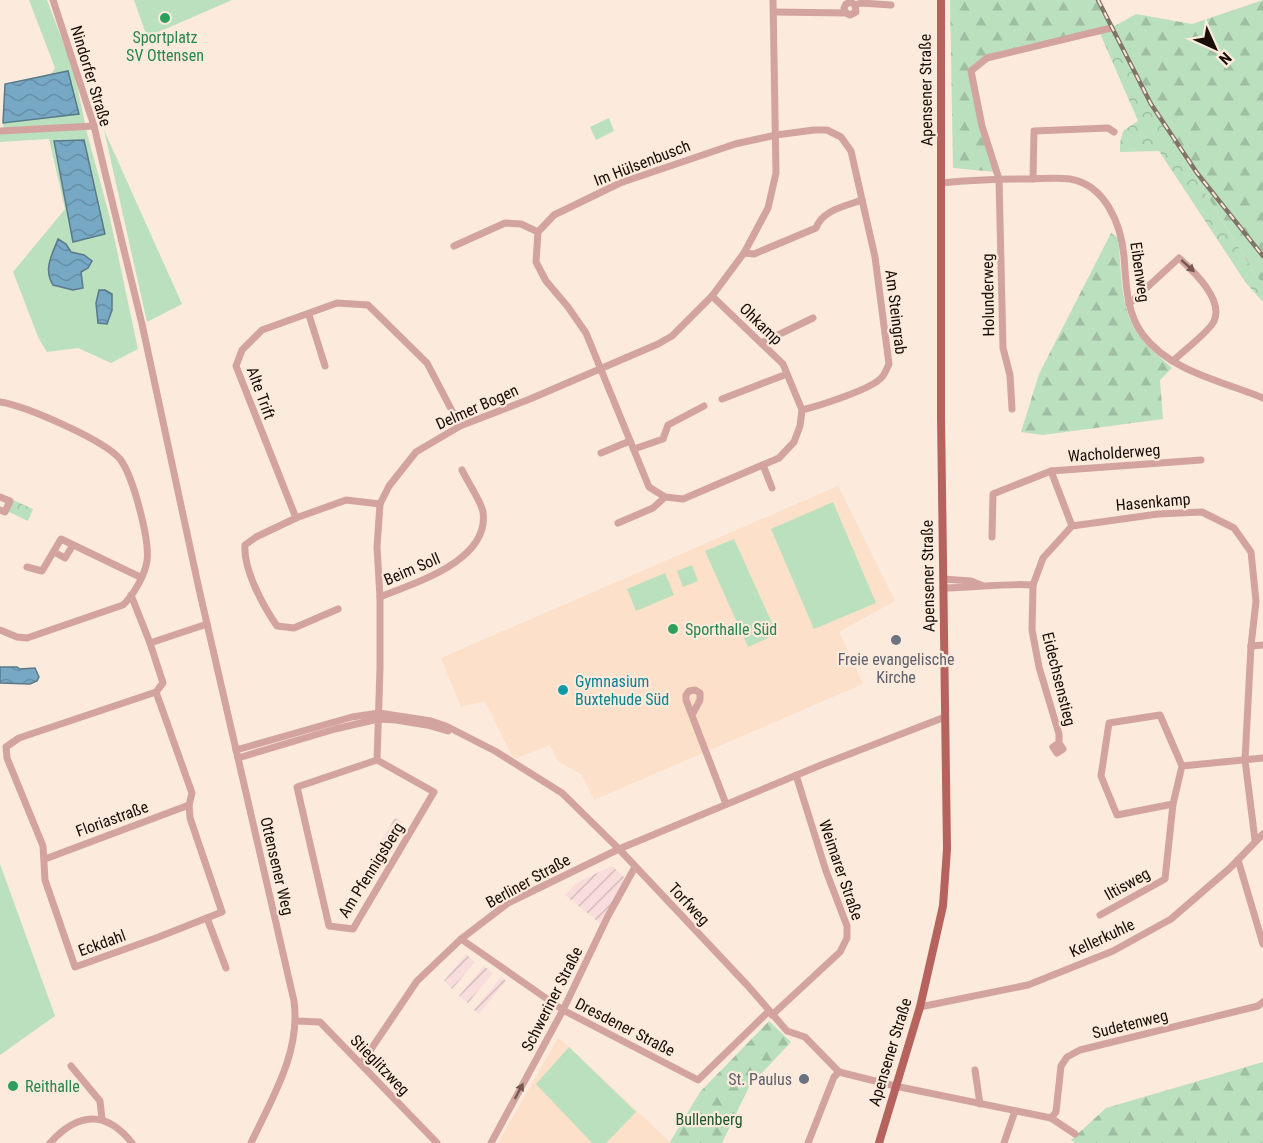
<svg xmlns="http://www.w3.org/2000/svg" width="1263" height="1143" viewBox="0 0 1263 1143" font-family="'Roboto Condensed',sans-serif">
  <defs>
    <pattern id="industrial-furrows" width="10" height="10" patternUnits="userSpaceOnUse" patternTransform="scale(1.5)"><rect width="10" height="10" fill="#f8dddc"/><path d="M-1 1l2-2M0 10L10 0M9 11l2-2" fill="none" stroke="#d4bcbb"/></pattern>
    <pattern id="forest-firs" width="22" height="20" patternUnits="userSpaceOnUse" patternTransform="scale(1.5)"><rect width="22" height="20" fill="#bbe0be"/><path d="M5 1l3.5 6h-7zM16 11l3.5 6h-7z" fill="#a0bfa2"/></pattern>
    <pattern id="park-crowns" width="20" height="18" patternUnits="userSpaceOnUse" patternTransform="scale(1.5)"><rect width="20" height="18" fill="#bbe0be"/><path d="M2 6a3 3 0 1 1 6 0M12 15a3 3 0 1 1 6 0" fill="none" stroke="#a0bfa2"/></pattern>
    <pattern id="water-waves" width="16" height="10" patternUnits="userSpaceOnUse" patternTransform="scale(1.5)"><rect width="16" height="10" fill="#77a8c4"/><path d="M0 5q4-4 8 0t8 0" fill="none" stroke="#668fa7"/></pattern>
  </defs>
  <rect width="100%" height="100%" fill="#fceadc"/>
  <g fill="url(#industrial-furrows)">
    <path d="M395,818L403,822L385,851L377,847Z"/>
    <path d="M612,866L625,878L601,924L565,895L576,883Z"/>
    <path d="M466,954L475,962L452,989L444,981Z"/>
    <path d="M484,966L493,973L468,1003L459,996Z"/>
    <path d="M501,977L506,981L479,1014L474,1010Z"/>
  </g>
  <g fill="#fce0c9">
    <path d="M838,486L895,601L839,632L863,684L594,800L582,775L558,761L550,745L517,758L512,756L485,701L461,707L441,658Z"/>
    <path d="M558,1038L569,1047L671,1143H498Z"/>
  </g>
  <g fill="#bbe0be">
    <path d="M29,0H47L74,71L87,133L110,218L138,349L111,363L78,348L47,352L39,339L13,272L65,209L49,139L0,142V131L3,130L5,84L49,77L55,68Z"/>
    <path d="M134,0H232L147,37Z"/>
    <path d="M609,118L614,131L596,140L590,127Z"/>
    <path d="M104,130L182,304L147,322Z"/>
    <path d="M833,502L876,603L814,629L771,529Z"/>
    <path d="M734,539L777,634L748,647L705,551Z"/>
    <path d="M692,565L698,581L683,587L677,571Z"/>
    <path d="M665,573L674,595L636,611L627,589Z"/>
    <path d="M0,864L55,1016L0,1055Z"/>
    <path d="M569,1047L636,1112L606,1143H592L536,1084Z"/>
  </g>
  <g fill="url(#forest-firs)">
    <path d="M950,0H1098L1111,28L1136,14L1192,24L1263,0V284L1256,276L1151,104L1111,28L987,58L971,71L996,172L953,168Z"/>
    <path d="M1111,233L1118,238C1122,271 1119,311 1141,338C1150,349 1161,358 1172,368L1160,380L1163,419L1043,435L1021,432L1039,374Z"/>
    <path d="M769,1021L791,1042L749,1087L722,1143H671L670,1142L700,1092Z"/>
    <path d="M1263,1062V1143H1076L1071,1140L1106,1108Z"/>
  </g>
  <g fill="url(#park-crowns)">
    <path d="M1111,28L1151,104L1256,276L1263,284V302L1246,283L1159,151L1120,152V143L1123,131L1138,121L1099,31Z"/>
    <path d="M13,500L33,509L28,521L7,511Z"/>
  </g>
  <g fill="url(#water-waves)" stroke="#5a7a8b" stroke-width="1.5">
    <path d="M68,71L79,114L3,123L5,84Z"/>
    <path d="M84,140L105,234L73,242L54,141Z"/>
    <path d="M58,239L66,244L71,252L84,255L92,261L88,268L81,272L83,288L73,290L53,285C43,269 52,255 58,239Z"/>
    <path d="M99,290H105L112,294V310L107,324L98,323L96,303Z"/>
    <path d="M0,667H17L20,669L35,668L39,677L37,681L30,684L0,683Z"/>
  </g>
  <g fill="none" stroke-linecap="round" stroke-linejoin="round">
    <g stroke="#d3a49f" stroke-width="7">
      <path d="M53,0L94,126L102,160L142,324L199,589L294,1001C301,1052 272,1098 251,1143"/>
      <path d="M855,5L861,3L891,5"/>
      <path d="M774,12L846,13L850,15L856,12L855,5L851,2L846,4L844,8L846,13"/>
      <path d="M0,131L94,126"/>
      <path d="M1033,179L1034,131L1108,128L1114,132"/>
      <path d="M942,183C970,180 997,179 1025,179C1039,179 1056,177 1070,179C1106,185 1121,225 1124,256C1126,282 1126,313 1143,335C1171,372 1222,381 1263,398"/>
      <path d="M454,246L505,223L521,224L538,232"/>
      <path d="M744,253L754,254L816,228C822,210 846,206 862,200"/>
      <path d="M712,296L783,364L802,410L800,426L794,442L779,458L683,499L665,497L649,487L586,333L568,307L546,281L536,262L538,232L554,215L620,183L735,144L776,135L814,130H827L841,137L851,151L875,257L889,364C887,368 885,374 882,377C873,389 818,406 802,410"/>
      <path d="M1129,304L1179,258C1193,271 1224,299 1214,321C1211,330 1181,353 1173,361"/>
      <path d="M309,315L325,366"/>
      <path d="M761,343L813,318"/>
      <path d="M722,399L787,374"/>
      <path d="M0,402C26,406 104,440 120,459C133,476 150,540 147,561C145,575 133,596 123,605L27,638L17,637L0,630"/>
      <path d="M1012,409L1010,375L1003,348L999,179L982,126L971,71L987,58L1111,28"/>
      <path d="M634,449L663,439L668,425L704,406"/>
      <path d="M601,453L630,441"/>
      <path d="M763,465L772,488"/>
      <path d="M0,497L10,501L5,512L0,510"/>
      <path d="M296,518L236,366L242,350L262,330L337,303L368,305L427,363L460,426"/>
      <path d="M618,523L653,508L665,497"/>
      <path d="M1072,526L1051,471L1201,460"/>
      <path d="M992,537L993,494L1051,471"/>
      <path d="M54,552L65,558L73,545"/>
      <path d="M27,567L42,571L61,539L140,577"/>
      <path d="M943,579L971,581L981,585"/>
      <path d="M1033,585L1032,630L1039,667L1059,734V743L1053,747L1057,753L1063,749L1059,743"/>
      <path d="M943,588C973,588 1002,583 1033,585L1043,558L1072,526L1158,514L1202,512L1234,528L1251,552L1256,601L1251,646L1245,760L1255,840"/>
      <path d="M131,595L150,643L207,624"/>
      <path d="M380,597C414,583 490,561 483,512C481,501 467,481 462,470"/>
      <path d="M338,609L294,628L277,626C263,606 243,569 245,545L256,537L296,518L346,500L380,504"/>
      <path d="M150,643L163,683L156,692L192,793L189,805L190,818L222,912L156,938L75,967L45,880L43,846L7,758L6,747L19,738L156,692"/>
      <path d="M1251,646L1263,645"/>
      <path d="M692,715L700,700V693L695,690L689,691L686,695V700L726,804"/>
      <path d="M236,750L352,717L379,713L431,721L446,726L495,751L562,793L619,849L748,986L787,1031L805,1037L839,1072L895,1086L1051,1118L1075,1134"/>
      <path d="M238,758L335,729L378,719L396,720L427,725L448,731"/>
      <path d="M377,760L434,792L353,929L329,926L297,787L377,760L380,668V597L377,547L380,504L389,486L416,452L460,426L530,399L658,344L672,336L712,296L744,253L768,208L776,173L773,0"/>
      <path d="M1182,766L1160,715L1109,723L1101,776L1117,815L1173,804L1182,766L1263,758"/>
      <path d="M45,859L189,805"/>
      <path d="M1238,860L1263,944"/>
      <path d="M1100,915L1165,879L1173,804"/>
      <path d="M207,918L226,968"/>
      <path d="M461,939L563,1010L698,1080L769,1011"/>
      <path d="M920,1007L1028,985L1113,951L1171,919L1230,868L1263,834"/>
      <path d="M772,1015L840,952L847,938V926L826,871L796,775"/>
      <path d="M297,1021L320,1022L437,1143"/>
      <path d="M361,1064L417,981L461,939L508,903L619,849L821,765L945,717"/>
      <path d="M71,1066L100,1101L102,1119"/>
      <path d="M975,1070L980,1104"/>
      <path d="M1051,1118L1056,1112L1061,1066L1067,1057L1080,1050L1258,1006L1263,1002"/>
      <path d="M50,1143C78,1112 106,1110 132,1143"/>
      <path d="M491,1143L563,1010L608,916L635,867"/>
      <path d="M808,1143L834,1077L839,1072"/>
      <path d="M1004,1143L1015,1111"/>
    </g>
    <path stroke="#b5635c" stroke-width="8" d="M879,1143L920,1007L943,906L947,849L941,417V0"/>
    <defs>
      <path id="rail" d="M1098,0L1151,104L1197,173L1263,256"/>
    </defs>
    <use href="#rail" stroke="#807368" stroke-width="4.5"/>
    <use href="#rail" stroke="#fceadc" stroke-width="2" stroke-dasharray="7" stroke-linecap="butt"/>
  </g>
  <defs><path id="oneway-solid" d="M-6-.8H1V-3.2L6.5 0L1 3.2V.8H-6Z" transform="scale(1.5)"/></defs>
  <g fill="#755952">
    <use href="#oneway-solid" transform="translate(1188 266) rotate(42)"/>
    <use href="#oneway-solid" transform="translate(519 1091) rotate(-62)"/>
  </g>
  <g fill="#2e9e5b" stroke="#fceadc" stroke-width="2">
    <circle cx="165" cy="18" r="6"/>
    <circle cx="673" cy="629" r="6"/>
    <circle cx="13" cy="1086" r="6"/>
  </g>
  <g fill="#6b7280" stroke="#fceadc" stroke-width="2">
    <circle cx="896" cy="640" r="6"/>
    <circle cx="804" cy="1079" r="6"/>
  </g>
  <circle fill="#0f9aa8" stroke="#fceadc" stroke-width="2" cx="563" cy="690" r="6"/>
  <g text-anchor="middle" dominant-baseline="central" stroke-width="4.5" stroke-linejoin="round" paint-order="stroke">
    <g font-size="16" fill="#27864d" stroke="#fceadc" text-anchor="start">
      <text x="165" y="37" text-anchor="middle">Sportplatz<tspan x="165" dy="18">SV Ottensen</tspan></text>
      <text x="685" y="629">Sporthalle Süd</text>
      <text x="25" y="1086">Reithalle</text>
    </g>
    <g font-size="16" fill="#170e06" stroke="#fceadc">
      <text transform="translate(91 76) rotate(73)">Nindorfer Straße</text>
      <text transform="translate(926 90) rotate(-91)">Apensener Straße</text>
      <text transform="translate(642 163) rotate(-21)">Im Hülsenbusch</text>
      <text transform="translate(1140 272) rotate(82)">Eibenweg</text>
      <text transform="translate(988 295) rotate(-91)">Holunderweg</text>
      <text transform="translate(896 312) rotate(83)">Am Steingrab</text>
      <text transform="translate(761 324) rotate(44)">Ohkamp</text>
      <text transform="translate(261 393) rotate(70)">Alte Trift</text>
      <text transform="translate(477 407) rotate(-24)">Delmer Bogen</text>
      <text transform="translate(1114 453) rotate(-4)">Wacholderweg</text>
      <text transform="translate(1153 502) rotate(-5)">Hasenkamp</text>
      <text transform="translate(412 569) rotate(-23)">Beim Soll</text>
      <text transform="translate(928 576) rotate(-91)">Apensener Straße</text>
      <text transform="translate(1059 679) rotate(76)">Eidechsenstieg</text>
      <text transform="translate(112 819) rotate(-20)">Floriastraße</text>
      <text transform="translate(277 866) rotate(77)">Ottensener Weg</text>
      <text transform="translate(371 870) rotate(-58)">Am Pfennigsberg</text>
      <text transform="translate(841 870) rotate(71)">Weimarer Straße</text>
      <text transform="translate(528 881) rotate(-29)">Berliner Straße</text>
      <text transform="translate(1127 884) rotate(-29)">Iltisweg</text>
      <text transform="translate(689 904) rotate(47)">Torfweg</text>
      <text transform="translate(1102 938) rotate(-25)">Kellerkuhle</text>
      <text transform="translate(102 943) rotate(-20)">Eckdahl</text>
      <text transform="translate(552 999) rotate(-63)">Schweriner Straße</text>
      <text transform="translate(1130 1024) rotate(-14)">Sudetenweg</text>
      <text transform="translate(625 1027) rotate(27)">Dresdener Straße</text>
      <text transform="translate(890 1052) rotate(-73)">Apensener Straße</text>
      <text transform="translate(380 1065) rotate(46)">Stieglitzweg</text>
    </g>
    <g font-size="16" fill="#5b616d" stroke="#fceadc">
      <text x="896" y="659">Freie evangelische<tspan x="896" dy="18">Kirche</tspan></text>
      <text x="792" y="1079" text-anchor="end">St. Paulus</text>
    </g>
    <g font-size="16" fill="#0d838f" stroke="#fceadc" text-anchor="start">
      <text x="575" y="681">Gymnasium<tspan x="575" dy="18">Buxtehude Süd</tspan></text>
    </g>
    <g font-size="16" fill="#1e582a" stroke="#fceadc">
      <text x="709" y="1119">Bullenberg</text>
    </g>
  </g>
  <g transform="translate(1215 48) rotate(135)" stroke="#fceadc" stroke-width="4.5" paint-order="stroke">
  <path d="M0-4.5L10 22L0 15L-10 22Z" fill="#170e06"/>
  <text y="-9" font-size="16" font-weight="bold" text-anchor="middle" fill="#170e06">N</text>
  </g>
</svg>
